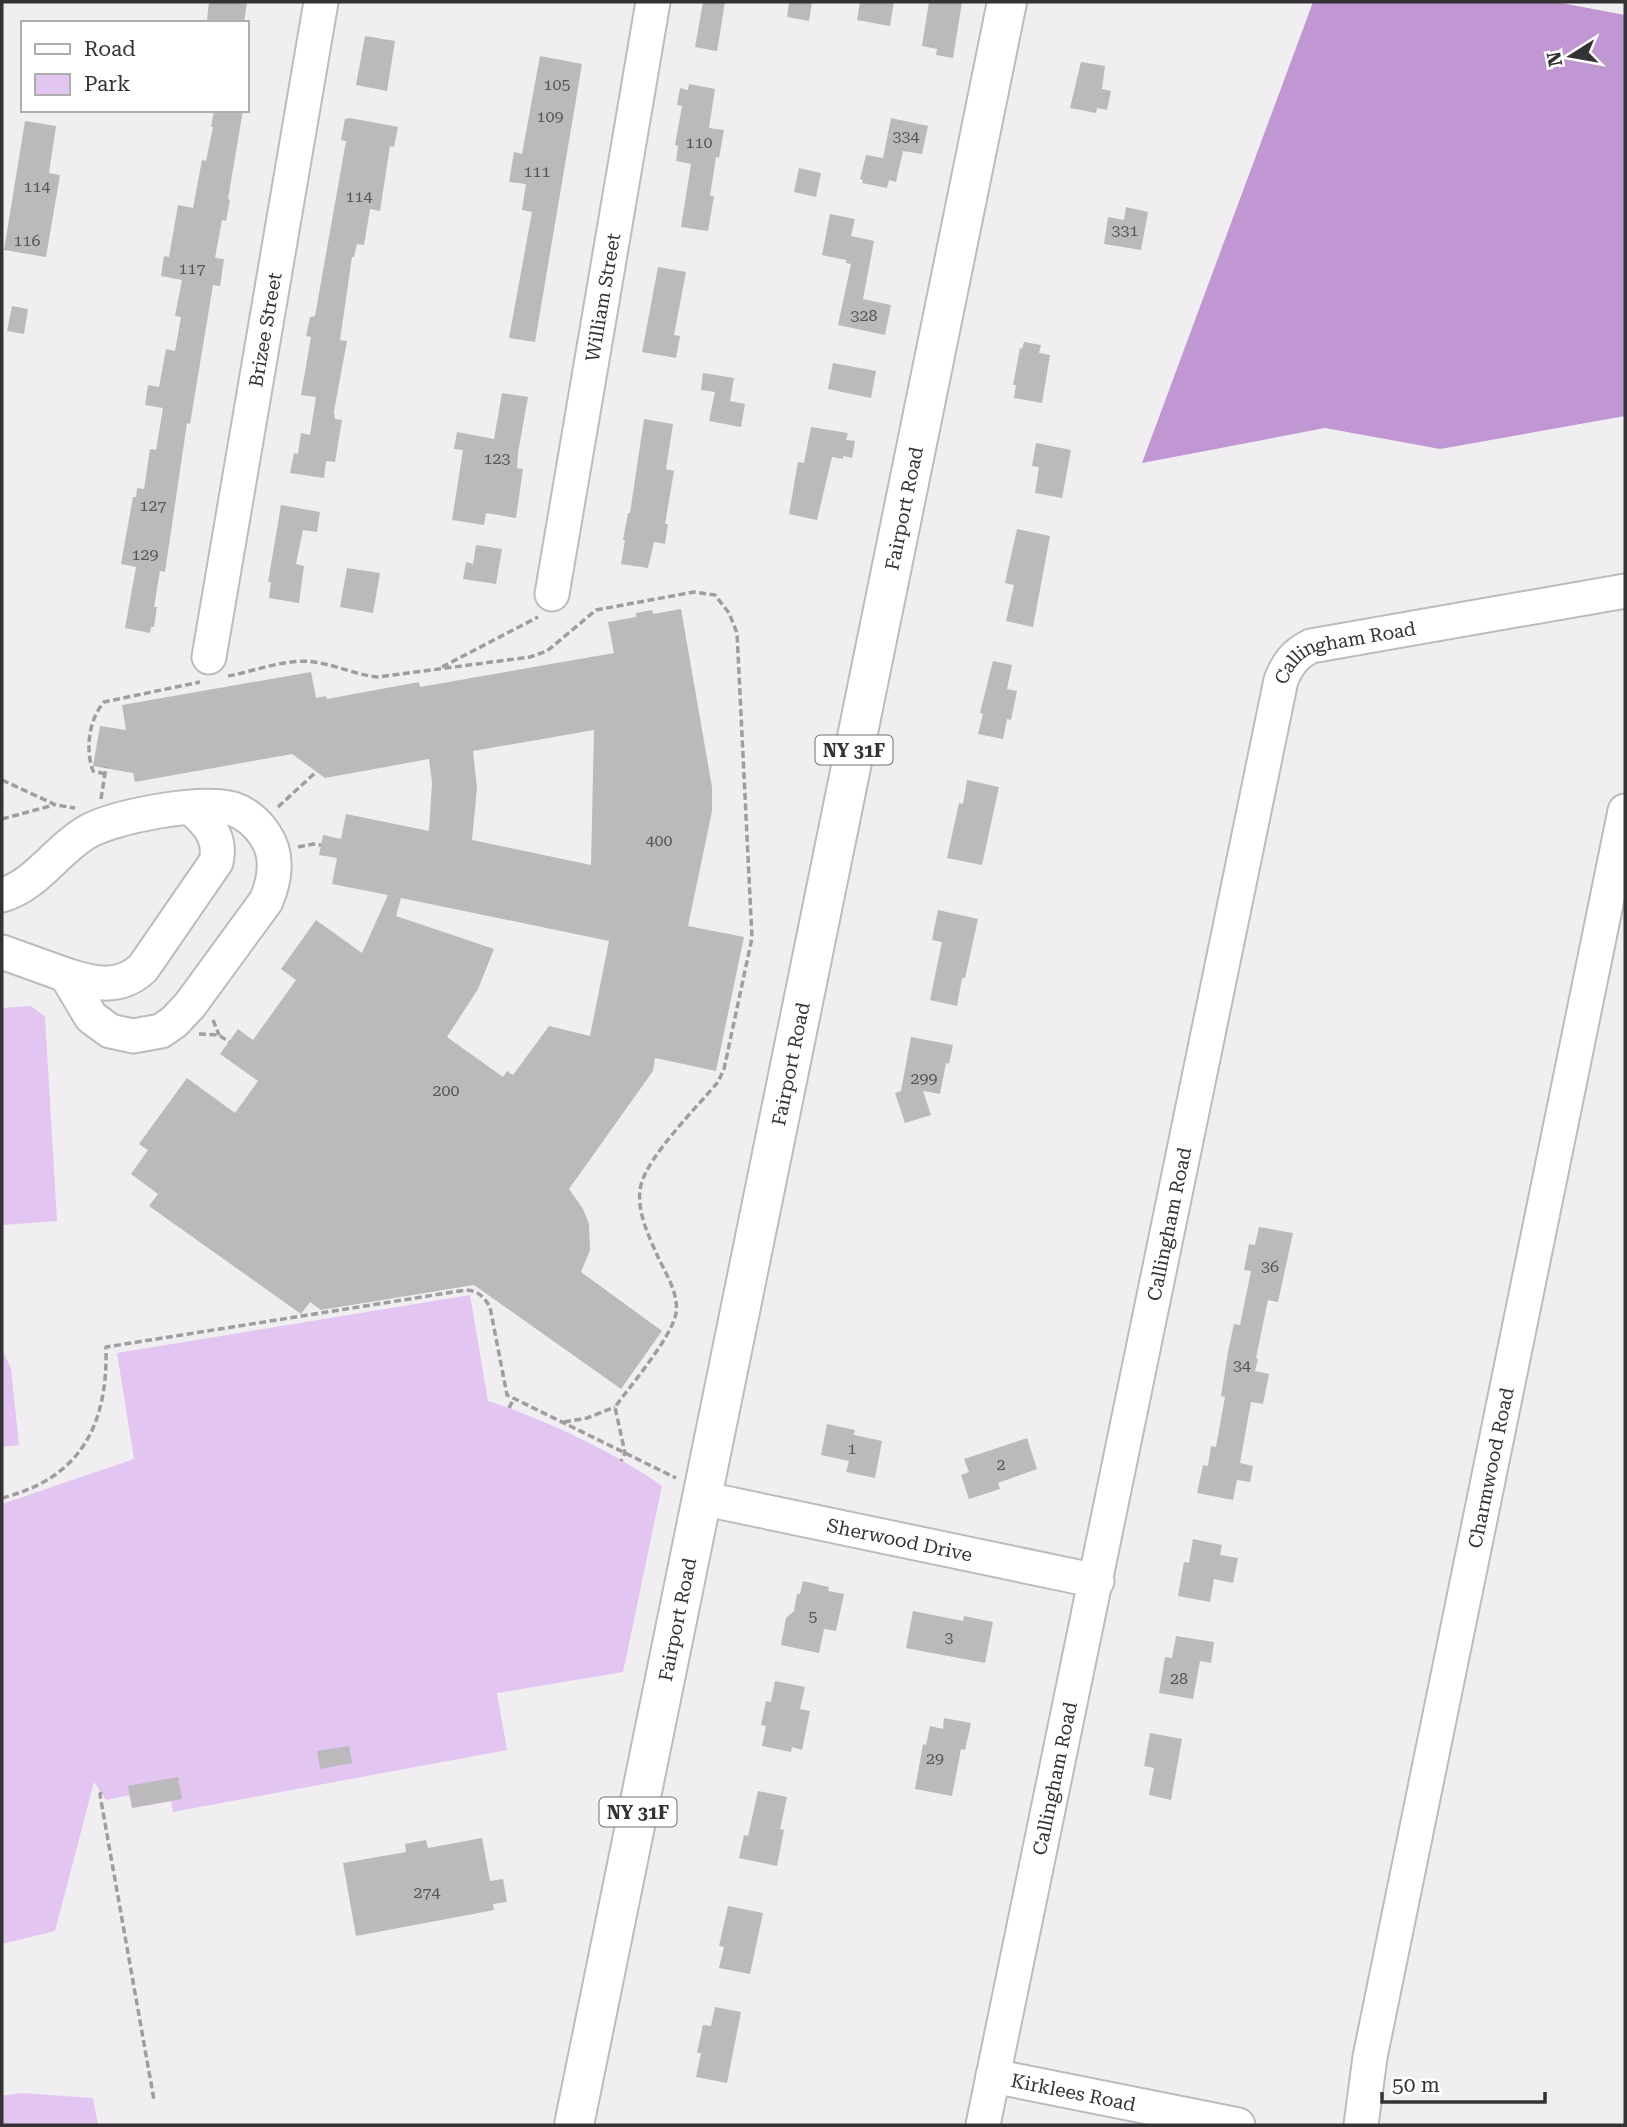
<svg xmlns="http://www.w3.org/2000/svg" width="1627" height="2127" viewBox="0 0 1627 2127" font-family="'Roboto Serif',serif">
  <rect width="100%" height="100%" fill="#f1eef2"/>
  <g fill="#e2c5f0">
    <path d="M31,1006L45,1017L57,1221L2,1225V1008Z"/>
    <path d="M470,1295L488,1401C544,1419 614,1452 662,1486L623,1672L497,1693L507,1750L173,1812L171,1801L132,1808L130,1795L106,1800L94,1782L55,1931L2,1944V1504L134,1459L117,1353Z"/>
    <path d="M2,1350L11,1368L19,1445L2,1447Z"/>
    <path d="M20,2093L93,2098L98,2125H2V2096Z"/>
  </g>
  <path fill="#c096d3" d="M1313,2H1556L1625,15V416L1440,449L1325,428L1142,463Z"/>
  <g fill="#bcb9bd" fill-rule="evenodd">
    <path d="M209,2H247L244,23L207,20Z"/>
    <path d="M703,2H725L717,51L695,47Z"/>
    <path d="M789,2H812L809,21L787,17Z"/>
    <path d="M860,2H894L890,26L857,20Z"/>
    <path d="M929,2H962L953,58L936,55L937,49L922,46Z"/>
    <path d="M365,36L395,41L387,91L356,85Z"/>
    <path d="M540,56L582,64L535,342L509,338L532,212L522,210L526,184L509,182L514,152L522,154Z"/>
    <path d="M1081,62L1105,66L1102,89L1111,91L1107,110L1097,108L1096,113L1070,108Z"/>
    <path d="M689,84L715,89L709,128L724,130L719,158L716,157L710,196H714L708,231L681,227L691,164L676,161L678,146L675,145L682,106L677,105L680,88L688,90Z"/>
    <path d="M214,110H243L228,199L230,200L226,221L222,220L215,258L224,259L220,286L213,285L190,424L187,423L165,572L160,571L154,607H157L154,627H151L150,633L125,628L136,567L121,564L133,497H136L137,488L144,489L150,449L156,450L163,408L145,405L148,385L159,387L166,349L175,351L181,317L175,316L182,280L161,276L164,256L169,257L178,205L193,208L202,160L206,161L213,127H211Z"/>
    <path d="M350,118L398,127L394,147L390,146L380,211L370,209L364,245L357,244L354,257H352L340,340L347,341L334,411L335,419L342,420L335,462L326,461L324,478L290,473L294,453L298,454L301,433L310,435L316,397L301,395L311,337L306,336L310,317L315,316L346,141L341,140L345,119Z"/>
    <path d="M891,118L928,126L922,154L903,151L896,182L889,180L887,188L862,183L863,180L860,179L866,155L883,158Z"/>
    <path d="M25,121L56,126L49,173L60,175L46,257L4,250Z"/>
    <path d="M799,168L821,173L816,197L794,192Z"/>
    <path d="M1126,207L1148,212L1141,250L1104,244L1108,217L1124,220Z"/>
    <path d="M830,214L855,219L851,236L874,241L863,299L891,305L885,335L838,325L851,264L846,263V260L822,255Z"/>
    <path d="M658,267L686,272L674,335L680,336L676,358L642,352Z"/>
    <path d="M12,306L28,309L24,334L7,331Z"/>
    <path d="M1024,342L1041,345L1039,353L1050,355L1042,403L1014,398L1016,385H1013L1020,348L1022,349Z"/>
    <path d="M833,363L876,371L871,398L828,389Z"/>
    <path d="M703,373L734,378L730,401L745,404L741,427L709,421L715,392L701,390Z"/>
    <path d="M502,393L528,397L518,453L517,468L523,469L516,518L486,513L484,525L452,520L463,450L454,449L457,432L494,439Z"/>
    <path d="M644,419L673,424L666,469L674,471L665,524H668L665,544L654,542L648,568L621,564L625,540H623L628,513H630Z"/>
    <path d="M811,427L848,433L846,440L855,441L852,458L843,456V459L832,457L817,520L789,514L798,462L804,463Z"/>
    <path d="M1036,443L1071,450L1062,498L1035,493L1039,467L1032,466Z"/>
    <path d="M281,505L320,512L317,532L303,530L296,564L304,566L299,603L269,598L271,582H268Z"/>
    <path d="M1017,529L1050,536L1033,627L1006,621L1014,585L1005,583Z"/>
    <path d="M476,545L502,549L496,584L463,579L466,562L473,564Z"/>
    <path d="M347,568L380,573L373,613L340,607Z"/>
    <path d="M681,609L712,787V811L688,926L744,937L716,1071L655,1058L653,1071L569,1189L583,1209L589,1224L590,1250L581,1272L662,1331L621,1389L474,1285L321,1310L310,1302L301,1314L149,1206L158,1194L131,1174L148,1150L139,1144L187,1078L235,1113L258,1081L220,1054L238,1029L253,1040L296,980L281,969L316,920L362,953L388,895L332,884L337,858L319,855L323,835L341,839L346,814L429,831L432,783L429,759L325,778L292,754L135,782L133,773L93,766L100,726L126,730L122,705L311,672L316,698L326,696L327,699L419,682L420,687L614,653L608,622L636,617V613L652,610L653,614ZM594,730L591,865L472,840L477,788L473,751ZM401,898L609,941L590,1036L549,1026L513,1075L507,1071L503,1077L447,1037L478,989L494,949L396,916Z"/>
    <path d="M993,661L1012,665L1007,689L1017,691L1011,720L1007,719L1003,739L978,734L983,714L980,713Z"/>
    <path d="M967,780L999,787L982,865L947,858L959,803L963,804Z"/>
    <path d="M938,910L978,919L965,978H962L957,1006L930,1000L942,942L932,940Z"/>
    <path d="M911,1037L953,1045L949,1064L946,1063L940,1094L923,1091L931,1115L905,1123L895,1093L901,1091Z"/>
    <path d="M1259,1227L1293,1233L1278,1302L1268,1300L1256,1358L1258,1359L1255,1371L1269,1374L1263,1404L1251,1402L1240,1463L1253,1466L1250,1482L1237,1480L1233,1500L1197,1493L1203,1465L1208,1466L1211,1446L1216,1447L1225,1397L1221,1396L1228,1352L1234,1324L1240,1325L1251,1271L1244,1270L1249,1244L1255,1245Z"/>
    <path d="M827,1424L855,1430L854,1435L882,1441L875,1478L846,1472L849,1461L821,1455Z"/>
    <path d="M1027,1438L1037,1469L998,1483L1000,1489L969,1499L961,1475L969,1472L964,1459Z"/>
    <path d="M1193,1539L1222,1545L1220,1555L1238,1558L1233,1583L1214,1579L1210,1602L1178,1596L1184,1562L1189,1563Z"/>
    <path d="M803,1581L829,1587L828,1591L844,1594L836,1631L824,1629L819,1653L781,1645L786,1618L794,1611L797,1594H800Z"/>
    <path d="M913,1611L963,1621L964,1616L993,1622L985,1663L906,1648Z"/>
    <path d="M1176,1636L1214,1642L1211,1663L1200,1661L1193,1699L1159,1693L1165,1657L1172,1658Z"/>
    <path d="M775,1681L805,1687L800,1709L810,1711L802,1750L792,1747L791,1752L762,1746L766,1726L761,1725L766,1701L771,1702Z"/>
    <path d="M944,1718L971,1723L965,1750L961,1749L952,1796L915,1789L923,1744L926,1745L930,1726L943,1729Z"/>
    <path d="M1150,1733L1182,1739L1171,1800L1149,1795L1154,1768L1144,1766Z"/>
    <path d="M349,1746L352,1763L320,1769L317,1751Z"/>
    <path d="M178,1777L182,1799L132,1808L128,1786Z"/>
    <path d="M758,1791L787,1797L780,1829L784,1830L777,1866L739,1858L744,1835L748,1836Z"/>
    <path d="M482,1838L490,1881L503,1879L507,1902L493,1904L494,1910L356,1936L343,1863L406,1852L405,1844L426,1840L428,1848Z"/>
    <path d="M728,1906L763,1913L750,1974L719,1968L724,1947L719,1946Z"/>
    <path d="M715,2007L741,2012L727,2083L696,2077L701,2053H697L703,2025L711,2026Z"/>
  </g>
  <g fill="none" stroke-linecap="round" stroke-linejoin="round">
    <defs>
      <g id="minor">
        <path id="s1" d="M552,594L653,2"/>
        <path id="s2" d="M209,657L321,2"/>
        <path d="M2,895C37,885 56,850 87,832C115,816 201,800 233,809C246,813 258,824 265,835C279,855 275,880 266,901L190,1005L174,1022L161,1031L133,1036L110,1031L91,1017L66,975L2,952"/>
        <path d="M66,975C94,984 120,990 143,968L216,862C222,838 208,823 191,808"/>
        <path id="s3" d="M701,1498L1097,1581"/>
        <path id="s4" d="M993,2076L1238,2125"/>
        <path id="s5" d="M983,2125L1281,680C1288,663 1295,654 1311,646L1625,591"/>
        <path id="s6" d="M1361,2125L1370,2057L1625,811"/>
      </g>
      <g id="major">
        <path id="s7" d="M574,2125L1007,2"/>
      </g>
    </defs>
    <use href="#minor" stroke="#bdbbbf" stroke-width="37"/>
    <use href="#major" stroke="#bdbbbf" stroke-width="42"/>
    <g stroke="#9f9da0" stroke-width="3.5" stroke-dasharray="7 3.5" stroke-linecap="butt">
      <path d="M442,667L538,617"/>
      <path d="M228,676C255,671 287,658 314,662C336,665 356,675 378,677L530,657L547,651L596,610L694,592L715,595L729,613L737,633L752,938L724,1069L718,1082C697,1107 648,1156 641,1185C635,1208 649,1237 658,1257C666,1274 679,1294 676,1313C672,1337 631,1385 615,1407L625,1453L621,1461"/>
      <path d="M105,774L93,771C85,749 89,719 104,702L200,682"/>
      <path d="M2,780L56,805L75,808"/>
      <path d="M101,799L106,767"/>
      <path d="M278,807L316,772"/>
      <path d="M2,819L54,805"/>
      <path d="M298,847L313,844L321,845"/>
      <path d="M213,1020L219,1035"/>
      <path d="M199,1034L219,1035L229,1042"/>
      <path d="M509,1408L513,1400"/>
      <path d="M564,1422L587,1418L615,1407"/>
      <path d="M2,1498C81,1478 108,1425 106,1347L466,1290C479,1291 484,1297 490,1307L507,1395L676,1478"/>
      <path d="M101,1792L100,1795L154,2100"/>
    </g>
    <use href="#minor" stroke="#fff" stroke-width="33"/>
    <use href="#major" stroke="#fff" stroke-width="38"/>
  </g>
  <g text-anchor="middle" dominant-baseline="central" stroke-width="6" stroke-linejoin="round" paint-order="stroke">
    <g font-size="16" fill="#565456">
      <text x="557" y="84">105</text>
      <text x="550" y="116">109</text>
      <text x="906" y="136">334</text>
      <text x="699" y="142">110</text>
      <text x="537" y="171">111</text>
      <text x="37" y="186">114</text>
      <text x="359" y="196">114</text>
      <text x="1125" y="230">331</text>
      <text x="27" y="240">116</text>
      <text x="192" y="268">117</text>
      <text x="864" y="315">328</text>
      <text x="497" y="458">123</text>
      <text x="153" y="505">127</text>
      <text x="145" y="554">129</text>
      <text x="659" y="840">400</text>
      <text x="924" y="1078">299</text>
      <text x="446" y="1090">200</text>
      <text x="1270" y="1266">36</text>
      <text x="1242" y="1365">34</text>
      <text x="852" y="1448">1</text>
      <text x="1001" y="1464">2</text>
      <text x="813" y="1616">5</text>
      <text x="949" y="1637">3</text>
      <text x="1179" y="1678">28</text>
      <text x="935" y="1758">29</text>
      <text x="427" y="1892">274</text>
    </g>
    <g fill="#fff" stroke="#717071" stroke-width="2">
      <rect x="815.5" y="735.5" width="77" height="29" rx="5"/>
      <rect x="599.5" y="1797.5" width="77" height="29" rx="5"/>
    </g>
    <g font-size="18" font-weight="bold" fill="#343234">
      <text x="854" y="750">NY 31F</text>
      <text x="638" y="1812">NY 31F</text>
    </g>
    <g font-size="19" fill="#343234" stroke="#fff">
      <text stroke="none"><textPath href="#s1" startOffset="301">William Street</textPath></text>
      <text stroke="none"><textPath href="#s2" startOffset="332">Brizee Street</textPath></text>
      <text stroke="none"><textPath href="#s7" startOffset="1650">Fairport Road</textPath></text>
      <text stroke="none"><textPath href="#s5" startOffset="1550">Callingham Road</textPath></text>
      <text stroke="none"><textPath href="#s7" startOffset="1083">Fairport Road</textPath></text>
      <text stroke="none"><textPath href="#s5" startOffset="920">Callingham Road</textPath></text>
      <text stroke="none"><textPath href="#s6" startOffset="670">Charmwood Road</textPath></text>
      <text stroke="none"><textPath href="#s3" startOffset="203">Sherwood Drive</textPath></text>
      <text stroke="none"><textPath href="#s7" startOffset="516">Fairport Road</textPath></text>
      <text stroke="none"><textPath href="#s5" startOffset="354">Callingham Road</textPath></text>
      <text stroke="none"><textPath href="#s4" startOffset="82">Kirklees Road</textPath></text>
    </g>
  </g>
  <rect width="1627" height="2127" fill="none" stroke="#343234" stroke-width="7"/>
  <rect x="21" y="21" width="228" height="91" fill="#ffffff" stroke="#aeadae" stroke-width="2"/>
  <rect x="35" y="44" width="35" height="10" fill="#ffffff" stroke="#aeadae" stroke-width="2"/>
  <text x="84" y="56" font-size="21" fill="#343234">Road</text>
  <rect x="35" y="74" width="35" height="21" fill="#e2c5f0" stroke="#aeadae" stroke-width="2"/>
  <text x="84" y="91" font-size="21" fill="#343234">Park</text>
  <g transform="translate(1571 56) rotate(259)" stroke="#ffffff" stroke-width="5" paint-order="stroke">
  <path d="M0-5L12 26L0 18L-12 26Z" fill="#343234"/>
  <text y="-10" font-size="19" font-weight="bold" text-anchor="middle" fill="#343234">N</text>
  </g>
  <path d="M1382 2092v10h163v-10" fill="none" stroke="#343234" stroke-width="3.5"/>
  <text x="1392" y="2092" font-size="21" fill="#343234" stroke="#ffffff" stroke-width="5" paint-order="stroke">50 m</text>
</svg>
